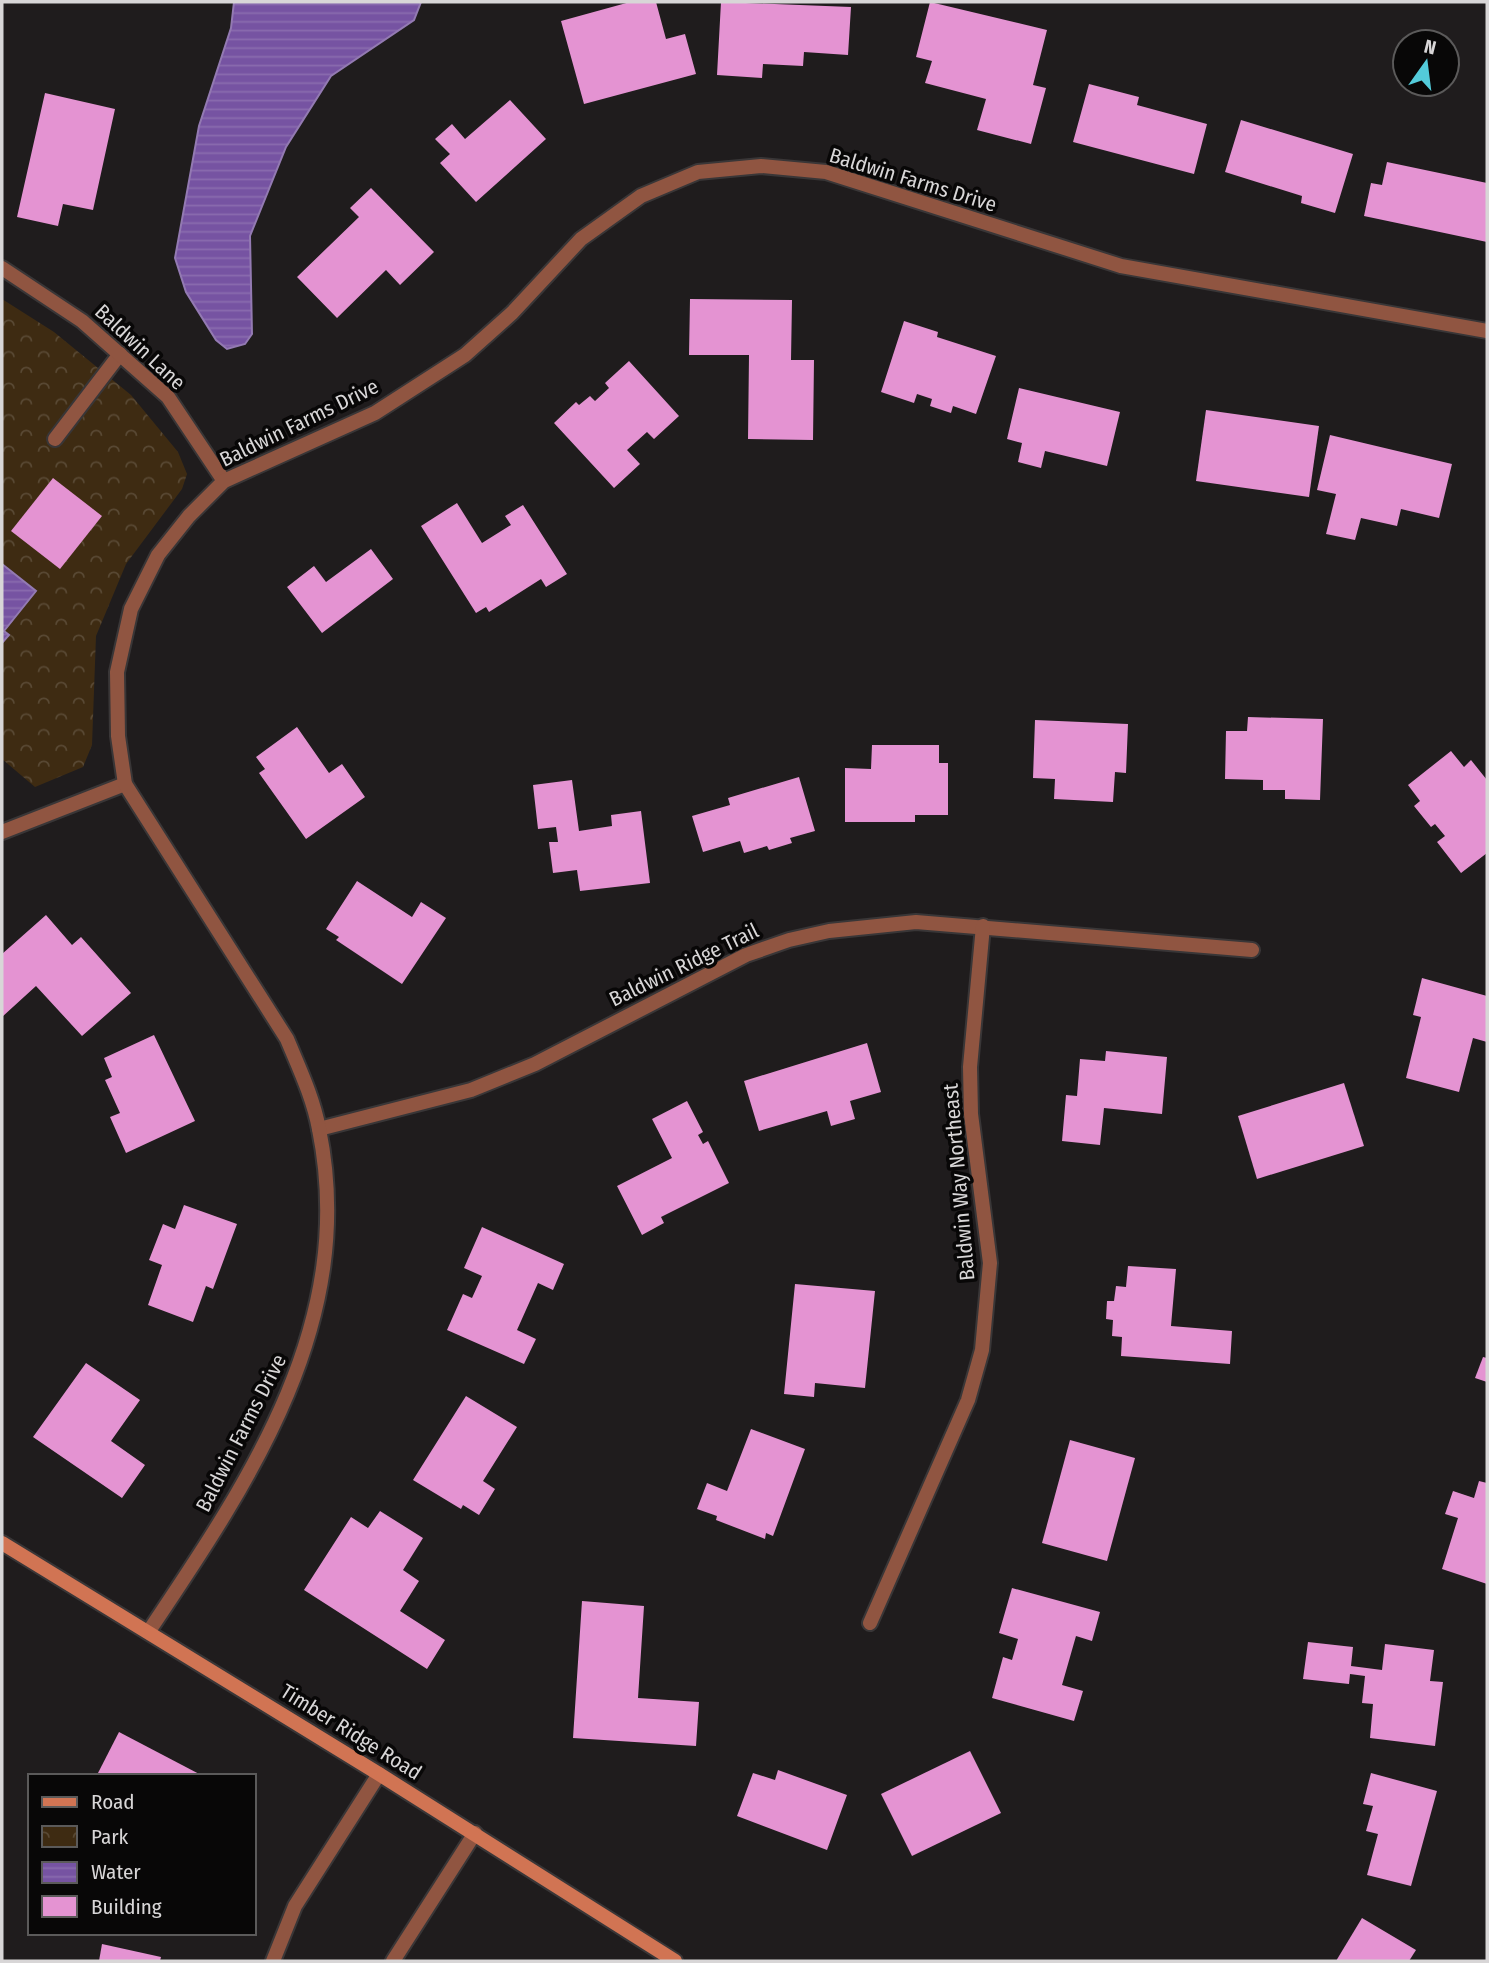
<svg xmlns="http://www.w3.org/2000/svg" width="1489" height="1963" viewBox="0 0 1489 1963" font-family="'Fira Sans Condensed',sans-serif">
  <defs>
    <pattern id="park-crowns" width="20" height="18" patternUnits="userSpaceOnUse" patternTransform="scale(1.75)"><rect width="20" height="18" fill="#3e2b12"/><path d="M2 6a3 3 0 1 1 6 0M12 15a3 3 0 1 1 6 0" fill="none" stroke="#594934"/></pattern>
    <pattern id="water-rules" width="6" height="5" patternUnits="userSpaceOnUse" patternTransform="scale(1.75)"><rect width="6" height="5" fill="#7653a2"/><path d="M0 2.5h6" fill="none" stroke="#896bae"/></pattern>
  </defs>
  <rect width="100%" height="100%" fill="#1f1c1d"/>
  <path fill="url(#park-crowns)" d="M2,299L54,332L131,395L178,452L187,474L182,489L126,564L96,636L92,745L83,767L35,787L2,759Z"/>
  <g fill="url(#water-rules)" stroke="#937ab2" stroke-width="2">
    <path d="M234,2H421L414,20L331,76L286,147L250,236L252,334L245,344L227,349L216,340L186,292L175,258L199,126L231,28Z"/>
    <path d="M2,564L36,591L4,631L9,635L2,643Z"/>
  </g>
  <g fill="#e493d2">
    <path d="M630,2H656L666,39L685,34L696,74L584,104L561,21Z"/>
    <path d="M721,2L851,7L848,55L804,52L803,66L763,64L762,78L717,75Z"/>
    <path d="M930,2L1047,30L1033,85L1046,88L1031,144L977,130L986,99L925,83L932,61L916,57Z"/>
    <path d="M1089,84L1139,97L1137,105L1207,124L1194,174L1073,142Z"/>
    <path d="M45,93L115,109L93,210L63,204L58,226L17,217Z"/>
    <path d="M510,100L546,139L476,202L440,163L450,154L435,139L452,124L465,139Z"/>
    <path d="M1241,120L1353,154L1335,213L1301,203L1302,196L1225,172Z"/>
    <path d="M1387,162L1487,183V242L1364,216L1371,183L1382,185Z"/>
    <path d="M371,188L434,252L400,285L386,270L337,318L297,277L359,217L350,208Z"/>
    <path d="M690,299L792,300L791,360H814L813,440L748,439L749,355H689Z"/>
    <path d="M904,321L938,332L937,337L996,356L976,414L953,406L951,413L930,406L932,399L917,394L914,403L881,392Z"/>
    <path d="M629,361L679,416L654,439L647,432L627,450L640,464L614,488L554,423L576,402L579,405L590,396L595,401L609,388L605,383Z"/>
    <path d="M1019,388L1120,412L1107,466L1045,451L1041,468L1018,462L1022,443L1007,439Z"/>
    <path d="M1206,410L1319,426L1309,497L1196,481Z"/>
    <path d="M1330,435L1452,464L1439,518L1401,509L1397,526L1361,518L1355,540L1326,534L1336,494L1317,490Z"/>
    <path d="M53,478L102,516L60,569L11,531Z"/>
    <path d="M457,503L482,543L511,525L505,516L523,505L567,574L546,587L541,579L489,612L486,607L476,613L421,526Z"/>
    <path d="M371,549L393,579L322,633L287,587L314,566L326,582Z"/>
    <path d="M1248,717L1323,719L1320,800L1285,799V790H1263V780L1225,779L1226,731H1247Z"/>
    <path d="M1035,720L1128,724L1126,773L1115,772L1113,802L1054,799L1055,779L1033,778Z"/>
    <path d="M297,727L329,773L342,764L365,797L306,839L259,773L265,769L256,757Z"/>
    <path d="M872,745H939V763H948V815H915V822H845V768L871,769Z"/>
    <path d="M1451,751L1464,767L1471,760L1487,780V853L1461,873L1437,842L1445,836L1435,824L1431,827L1414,806L1420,801L1408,785Z"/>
    <path d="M799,777L815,831L790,838L792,843L769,850L767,846L744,853L740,841L703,852L692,816L730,805L728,798Z"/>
    <path d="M572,780L579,831L612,826L611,815L641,811L650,883L580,891L577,870L553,873L549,842H558L556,827L538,829L533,785Z"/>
    <path d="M357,881L412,917L421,902L446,918L402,984L336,940L339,937L326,929Z"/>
    <path d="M46,915L72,945L81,937L131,993L82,1036L36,986L2,1017V954Z"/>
    <path d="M1422,978L1487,996V1042L1473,1038L1459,1092L1406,1078L1421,1017L1413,1015Z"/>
    <path d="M154,1035L195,1121L126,1153L110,1117L120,1113L105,1080L112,1077L104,1058Z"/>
    <path d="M867,1043L881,1092L850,1101L855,1119L831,1126L827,1111L759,1131L744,1081Z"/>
    <path d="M1106,1051L1167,1057L1162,1114L1104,1108L1100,1145L1062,1141L1066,1095L1077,1096L1080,1059L1105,1061Z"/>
    <path d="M1344,1083L1364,1146L1257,1179L1238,1116Z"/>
    <path d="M687,1101L703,1132L698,1135L703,1144L708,1141L729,1183L661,1217L664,1223L642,1235L617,1186L672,1158L652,1119Z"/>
    <path d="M184,1205L237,1224L213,1289L206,1286L193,1322L148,1305L162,1265L149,1260L163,1224L175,1229Z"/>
    <path d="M482,1227L564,1264L553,1290L538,1283L517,1330L536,1339L524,1364L447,1330L463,1294L472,1298L482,1276L464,1268Z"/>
    <path d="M1128,1266L1176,1269L1171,1326L1232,1331L1230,1364L1121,1356L1122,1337L1112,1336L1113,1320L1106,1319L1107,1301H1114L1116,1286L1126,1287Z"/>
    <path d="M795,1284L875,1291L865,1388L815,1383L814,1397L784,1394Z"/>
    <path d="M1483,1357L1487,1358V1382L1475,1378Z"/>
    <path d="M86,1363L140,1400L111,1441L145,1465L122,1498L33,1437Z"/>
    <path d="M466,1396L517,1427L483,1481L495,1489L479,1515L463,1505L461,1509L413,1480Z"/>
    <path d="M751,1429L805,1449L773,1536L766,1533L765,1539L716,1520L717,1516L697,1509L707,1483L727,1491Z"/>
    <path d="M1070,1440L1135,1458L1107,1561L1042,1543Z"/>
    <path d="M1479,1481L1487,1483V1584L1442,1569L1458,1518L1445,1514L1453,1491L1474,1498Z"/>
    <path d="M380,1511L423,1538L403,1570L419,1581L400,1611L445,1640L427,1669L304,1590L351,1517L368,1528Z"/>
    <path d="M1012,1588L1100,1612L1092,1641L1076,1636L1062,1685L1083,1691L1074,1721L992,1698L1003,1657L1012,1660L1018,1639L999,1633Z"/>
    <path d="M582,1601L644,1606L638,1698L699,1702L696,1746L573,1738Z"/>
    <path d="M1308,1642L1353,1647L1351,1666L1382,1670L1385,1644L1434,1650L1430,1681L1443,1682L1435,1746L1370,1738L1373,1704L1362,1703L1365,1676L1350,1674L1349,1684L1303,1679Z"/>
    <path d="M119,1732L203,1776H104L98,1773Z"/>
    <path d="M970,1751L1001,1813L912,1856L881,1794Z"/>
    <path d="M778,1770L847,1795L827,1850L737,1816L753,1773L775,1780Z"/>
    <path d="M1371,1773L1437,1791L1411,1886L1367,1875L1378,1834L1366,1831L1373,1806L1363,1804Z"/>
    <path d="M1362,1918L1416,1950L1409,1961H1336Z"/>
    <path d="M102,1944L161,1957L160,1961H99Z"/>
  </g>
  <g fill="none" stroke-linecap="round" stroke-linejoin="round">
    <defs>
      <path id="lane" d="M55,439L120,354"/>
      <g id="street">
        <path d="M2,268L82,321L168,397L224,481"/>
        <path d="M2,832L125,784"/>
        <path d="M319,1129L471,1090L535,1064L746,955L789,940L829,931L916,922L1252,950"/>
        <path d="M870,1623L968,1400L982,1350L990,1263L971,1114L970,1067L983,926"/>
        <path d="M149,1631C251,1479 358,1321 319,1129C313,1097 299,1068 287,1039L125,784L118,736L117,672L131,609L158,555L189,516L224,481L375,413L465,355L512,313L581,239L641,196L698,172L761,166L826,172L1121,266L1487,331"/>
        <path d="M273,1961L295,1906L379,1774"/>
        <path d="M393,1961L475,1833"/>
      </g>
      <path id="secondary" d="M2,1543L379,1774L675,1961"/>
    </defs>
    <use href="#lane" stroke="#393637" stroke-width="18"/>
    <use href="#street" stroke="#393637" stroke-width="18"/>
    <use href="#secondary" stroke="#393637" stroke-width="18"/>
    <use href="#lane" stroke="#905541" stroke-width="14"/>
    <use href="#street" stroke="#905541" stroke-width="14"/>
    <use href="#secondary" stroke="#d17453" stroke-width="14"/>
  </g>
  <g text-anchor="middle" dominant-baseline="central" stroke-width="7" stroke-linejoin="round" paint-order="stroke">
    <g font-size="21" fill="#d8d6d7" stroke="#080707">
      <text transform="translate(913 180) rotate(17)">Baldwin Farms Drive</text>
      <text transform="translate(140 347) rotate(43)">Baldwin Lane</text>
      <text transform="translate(299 423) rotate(-26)">Baldwin Farms Drive</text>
      <text transform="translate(684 965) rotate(-26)">Baldwin Ridge Trail</text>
      <text transform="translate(959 1182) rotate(-95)">Baldwin Way Northeast</text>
      <text transform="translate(241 1433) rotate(-63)">Baldwin Farms Drive</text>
      <text transform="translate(351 1732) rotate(32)">Timber Ridge Road</text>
    </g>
  </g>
  <rect width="1489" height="1963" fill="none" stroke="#d8d6d7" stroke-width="7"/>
  <rect x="28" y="1774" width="228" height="161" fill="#080707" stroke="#5b5a5a" stroke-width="2"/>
  <rect x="42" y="1797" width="35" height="10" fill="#d17453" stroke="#5b5a5a" stroke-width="2"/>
  <text x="91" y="1809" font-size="21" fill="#d8d6d7">Road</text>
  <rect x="42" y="1826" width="35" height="21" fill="url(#park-crowns)" stroke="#5b5a5a" stroke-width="2"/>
  <text x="91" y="1844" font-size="21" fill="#d8d6d7">Park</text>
  <rect x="42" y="1862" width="35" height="21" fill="url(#water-rules)" stroke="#5b5a5a" stroke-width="2"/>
  <text x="91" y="1879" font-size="21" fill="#d8d6d7">Water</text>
  <rect x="42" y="1896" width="35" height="21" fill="#e493d2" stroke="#5b5a5a" stroke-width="2"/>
  <text x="91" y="1914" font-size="21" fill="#d8d6d7">Building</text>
  <g transform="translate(1426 63) rotate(14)"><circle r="33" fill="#080707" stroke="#5b5a5a" stroke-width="2"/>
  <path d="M0-5L12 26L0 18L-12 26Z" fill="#53cbda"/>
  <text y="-10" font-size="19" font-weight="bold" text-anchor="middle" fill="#d8d6d7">N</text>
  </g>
</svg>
